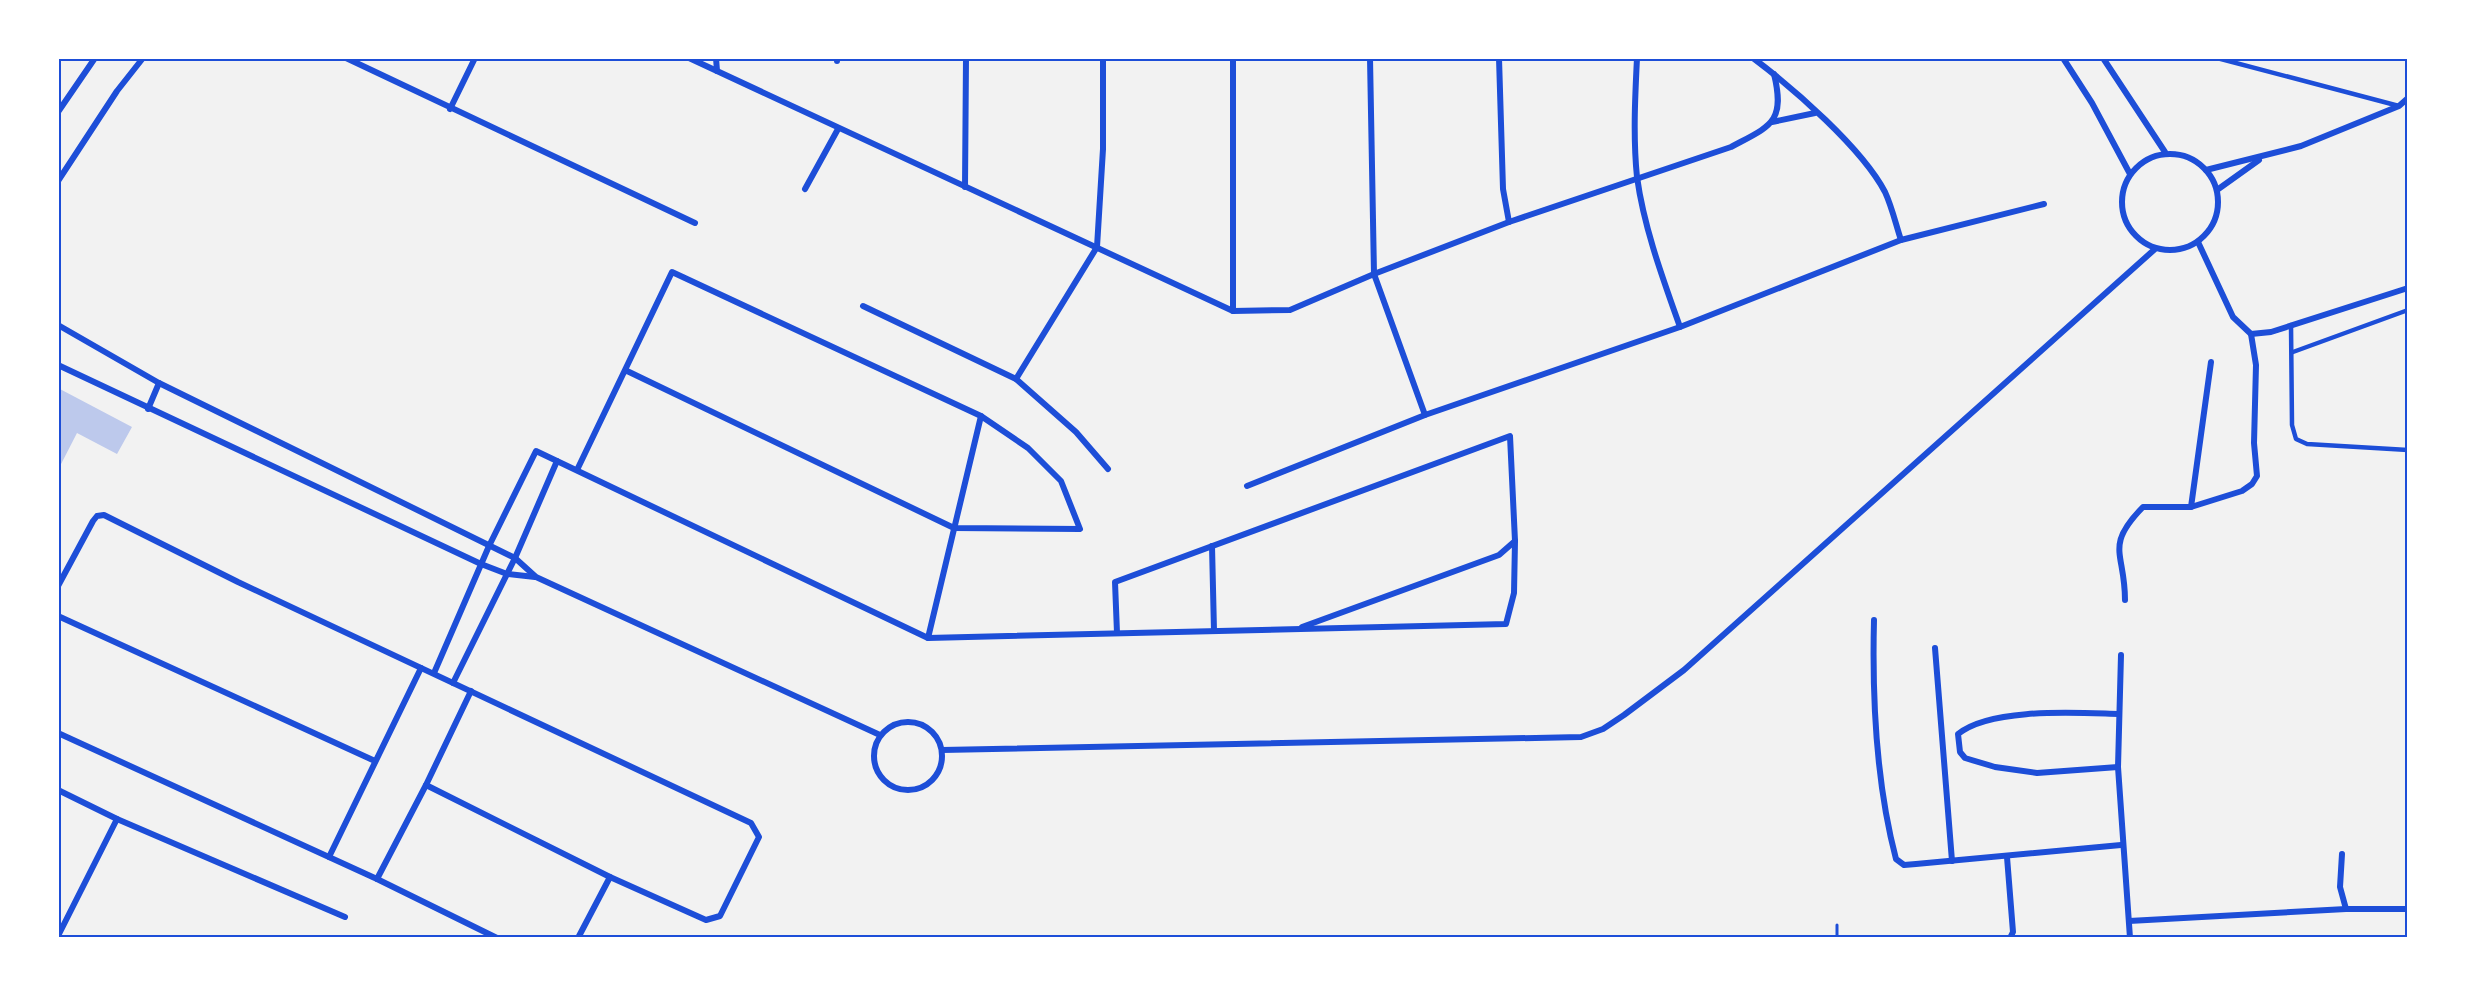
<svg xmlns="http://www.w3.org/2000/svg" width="2466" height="996" viewBox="0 0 2466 996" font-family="'Asap Condensed',sans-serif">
  <rect width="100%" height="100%" fill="#f2f2f2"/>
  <path fill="#bdc9ec" d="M58,388L132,427L117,454L77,433L58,470Z"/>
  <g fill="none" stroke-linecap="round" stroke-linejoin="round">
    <path stroke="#1d4ed8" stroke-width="3" d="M1837,925V938"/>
    <g stroke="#1d4ed8" stroke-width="4.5">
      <path d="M2217,58L2399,106"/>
      <path d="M2291,325L2292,425L2296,439L2307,444L2408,450"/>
      <path d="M2293,352L2408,310"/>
    </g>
    <g stroke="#1d4ed8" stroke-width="6">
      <path d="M346,58L695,223"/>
      <path d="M689,58L1233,311L1290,310L1374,274L1425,415"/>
      <path d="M716,58L717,71"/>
      <path d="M1233,58V311"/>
      <path d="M1370,58L1374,274L1509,222L1731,147C1770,126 1786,123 1774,74"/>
      <path d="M1499,58L1503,189L1509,222"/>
      <path d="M1637,58C1635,98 1633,138 1637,177C1644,228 1663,279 1680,327"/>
      <path d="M1753,58C1793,88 1862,148 1885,192C1892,207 1896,225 1901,240"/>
      <path d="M2063,58L2092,103L2130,174"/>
      <path d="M2103,58L2165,152"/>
      <path d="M837,61V58"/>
      <path d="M450,109L475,58"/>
      <path d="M58,112L95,58"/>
      <path d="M1772,122L1815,113"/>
      <circle cx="2170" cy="202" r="48"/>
      <path d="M2206,170L2301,146L2399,106L2408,98"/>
      <path d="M58,181L117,91L143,58"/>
      <path d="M965,187L966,58"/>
      <path d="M805,189L838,129"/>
      <path d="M2217,190L2259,160"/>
      <path d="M863,306L1016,379L1076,432L1108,469"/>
      <path d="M58,325L159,383L515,558L536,577L880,735"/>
      <path d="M2251,334L2271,332L2408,288"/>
      <path d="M58,365L481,564L507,574L535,577"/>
      <path d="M1016,379L1097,247L1103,149V58"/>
      <path d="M148,409L159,383"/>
      <path d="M577,470L672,272L981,416L1028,448L1061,481L1080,529L954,528L625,370"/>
      <path d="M1247,486L1425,415L1680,327L1901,240L2044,204"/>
      <path d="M2191,507L2242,491L2252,484L2257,476L2254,443L2256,365L2251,334L2233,317L2198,242"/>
      <path d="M1212,546L1214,631"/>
      <path d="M58,586L93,521L97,516L104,515L238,582L751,823L759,837L720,916L706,920L610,877L426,785"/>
      <path d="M2125,600C2125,552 2104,547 2143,507H2191L2211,362"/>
      <path d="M58,616L375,761"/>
      <path d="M1874,620C1872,699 1876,783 1896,859L1904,865L1916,864L2121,845"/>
      <path d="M1117,633L1115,582L1510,436L1515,541L1499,555L1302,627"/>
      <path d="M928,638L981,416"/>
      <path d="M1935,648L1952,861"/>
      <path d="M2121,655L2118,767L2130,938"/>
      <path d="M434,673L489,546L536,451L928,638L1506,624L1514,593L1515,541"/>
      <path d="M453,683L515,558L557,461"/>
      <path d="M471,691L426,785L377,879L497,938"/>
      <circle cx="908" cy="756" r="34"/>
      <path d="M58,733L377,879"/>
      <path d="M942,750L1581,737L1603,729L1624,715L1684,670L2155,249"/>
      <path d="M2118,767L2037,773L1995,767L1965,758L1960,752L1958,734C1991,707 2078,713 2119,714"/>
      <path d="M58,790L117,819L345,917"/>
      <path d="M2342,854L2340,887L2346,909"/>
      <path d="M329,857L421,668"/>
      <path d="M2007,857L2013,932L2010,938"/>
      <path d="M2129,921L2346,909H2408"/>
      <path d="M58,936L117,819"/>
      <path d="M578,938L610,877"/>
    </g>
  </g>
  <rect width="2466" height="996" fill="none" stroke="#ffffff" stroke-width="120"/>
  <rect x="60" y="60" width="2346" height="876" fill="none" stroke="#1d4ed8" stroke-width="2"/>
</svg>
